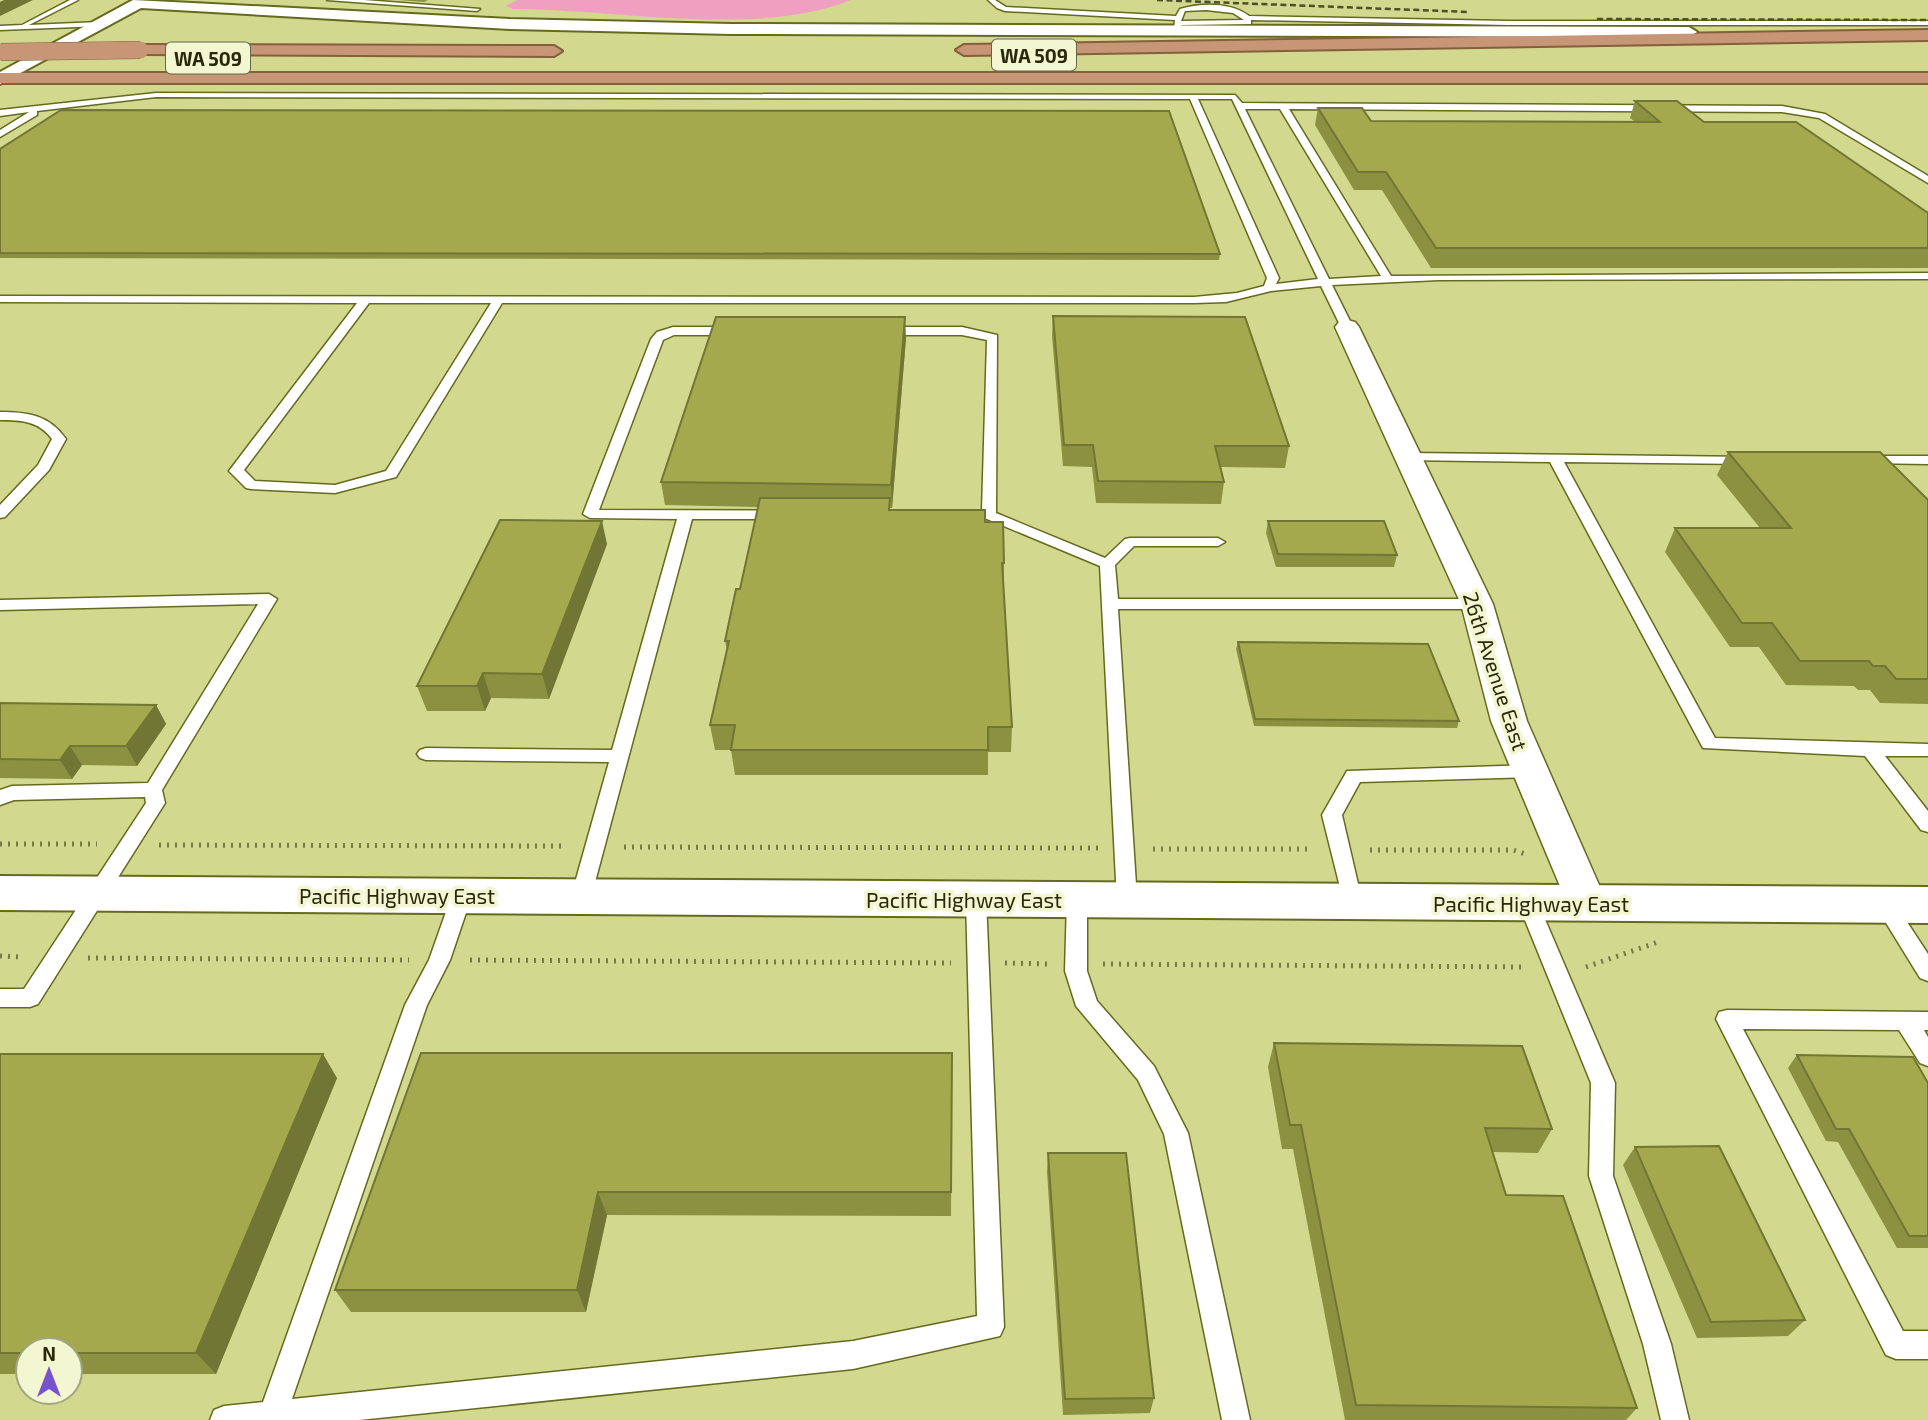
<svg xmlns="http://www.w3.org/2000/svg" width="1928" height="1420" viewBox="0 0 1928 1420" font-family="'Exo 2',sans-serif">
  <rect width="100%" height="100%" fill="#d2d88d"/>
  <path fill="#efa0c1" d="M517,0H851C757,38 615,9 513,9L506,6Z"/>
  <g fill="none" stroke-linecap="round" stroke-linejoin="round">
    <defs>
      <g id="service">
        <path d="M70,0H78L29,25L100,22L103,26L0,30V26L22,25Z"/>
        <path d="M327,0H364L480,9L477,11Z"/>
        <path d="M988,0H995L1006,7L1176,16L1180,9C1200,3 1231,2 1249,16L1508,21H1928V25H1508L1251,20V24L1181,25L1182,31L1178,33L1174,31L1175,20L1005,11L997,8ZM1206,10L1233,13L1244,20L1181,21L1185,11Z"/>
        <path d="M156,93L1235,95L1242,103L1782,106L1825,114L1928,176V183L1819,118L1782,112L1289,109L1391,276L1928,273V279L1439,280L1332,285L1353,327L1347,331L1341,327L1321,286L1271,291L1226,302L1194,303H502L396,477L335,493L251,489L246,488L229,471L357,303L0,302V296L1194,297L1237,293L1264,286L1267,278L1190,99L156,97L37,111V115L0,137V130L29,112L0,116V110ZM1198,99H1232L1318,279L1276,284L1279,278ZM1245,109H1280L1381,276L1329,279ZM369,303H491L386,471L335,485L255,481L244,470Z"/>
        <path d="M673,327H962L997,335L996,513L1105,558L1125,539L1130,538H1218L1225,542L1218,546H1134L1115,565L1118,599H1477L1485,604L1477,609H1118L1137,900L1134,906L1127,908L1120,906L1117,900L1100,566L987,519H692L591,897L588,903L581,905L574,903L571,897L609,762L426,760L420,758L417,754L420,750L426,748L612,750L677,519L590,518L583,514L651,339L657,332ZM674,335H962L987,340L982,511L599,510L663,340Z"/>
        <path d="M0,412C28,412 49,415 66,439L49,470L5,517L0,518V505L38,465L52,439C39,421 21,420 0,420Z"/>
        <path d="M1408,453L1753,457V463L1748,464L1564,462L1715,738L1928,744V756H1885L1928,811V832L1921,830L1865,756L1703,748L1550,462L1403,460L1401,457Z"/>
        <path d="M1867,456H1928V464L1862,463L1860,460Z"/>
        <path d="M269,594L277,599L162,790L165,803L38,1004L30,1007H0V989H24L146,803L145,797L14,800L0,805V790L12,786L148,783L258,604L0,610V600Z"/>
        <path d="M1531,765L1538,766L1540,771L1538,776L1531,777L1360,782L1342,815L1362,901L1359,907L1352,909L1345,907L1322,815L1347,771Z"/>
        <path d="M462,887L469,889L472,895L450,960L427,1005L292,1399L853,1341L977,1316L966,899L969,893L976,891L983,893L986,899L1004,1327L1000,1336L853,1369L359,1420H210L214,1410L224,1406L263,1402L405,1005L429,960L452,895L455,889Z"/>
        <path d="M1077,892L1084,894L1087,900V971L1097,1001L1154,1066L1188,1133L1250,1420H1222L1164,1134L1138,1080L1076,1006L1065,971L1067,900L1070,894Z"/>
        <path d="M1528,895L1535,897L1538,903L1615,1083L1613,1176L1671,1344L1689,1420H1661L1643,1344L1589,1176L1591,1083L1518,903L1521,897Z"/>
        <path d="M1885,897L1892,899L1928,954V981L1920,978L1875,905L1878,899Z"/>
        <path d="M1727,1010L1928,1012V1030H1924L1928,1037V1066L1920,1063L1899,1030L1743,1029L1903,1331H1928V1359H1896L1886,1355L1716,1019L1719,1012Z"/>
      </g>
      <path id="minor" d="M1347,320L1355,322L1359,327L1493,604L1527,721L1607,903L1601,914L1587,919L1573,914L1567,903L1491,721L1461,604L1335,327L1339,322Z"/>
      <path id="tertiary" d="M133,0L510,19L731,24L1689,27L1697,32L1689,37L731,34L510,29L141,8L0,84V72Z"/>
      <path id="secondary" d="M0,876L1928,887V923L0,910Z"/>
      <g id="trunk">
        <path d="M1928,30V40L964,55L956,50L964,45Z"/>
        <path d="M140,45L554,46L562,51L554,56L134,54L132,50L134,46Z"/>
        <rect x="0" y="73" width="1928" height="10"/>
      </g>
    </defs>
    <use href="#service" stroke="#656a1e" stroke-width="3"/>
    <use href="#minor" stroke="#656a1e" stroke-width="3"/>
    <use href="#tertiary" stroke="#656a1e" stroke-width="4"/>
    <use href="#secondary" stroke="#656a1e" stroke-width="4"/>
    <use href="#trunk" stroke="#855e3b" stroke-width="4"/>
    <g stroke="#757946" stroke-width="5" stroke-dasharray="2 6" stroke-linecap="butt">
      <path d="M0,844H97"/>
      <path d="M159,845L566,846"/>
      <path d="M624,847L1098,848"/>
      <path d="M1153,849H1312"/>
      <path d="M1370,850H1513L1528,855"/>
      <path d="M0,956L24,957"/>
      <path d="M88,958L409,960"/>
      <path d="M470,960L951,963"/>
      <path d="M1005,963L1049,964"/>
      <path d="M1103,964L1525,967"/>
      <path d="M1586,967L1661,941"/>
    </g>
    <use href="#service" fill="#fff" fill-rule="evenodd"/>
    <use href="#minor" fill="#fff" fill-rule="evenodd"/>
    <use href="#tertiary" fill="#fff" fill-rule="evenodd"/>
    <use href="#secondary" fill="#fff" fill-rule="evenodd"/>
    <use href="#trunk" fill="#c69677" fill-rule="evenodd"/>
    <g stroke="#4c4f27" stroke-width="2.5" stroke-dasharray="6 3.5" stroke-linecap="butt">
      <path d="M1157,0L1469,12"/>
      <path d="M1597,19L1928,20"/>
    </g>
    <defs>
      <path id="trunk-bridge" d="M1,52L140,50"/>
    </defs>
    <use href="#trunk-bridge" stroke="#855e3b" stroke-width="18" stroke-linecap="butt"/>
    <use href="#trunk-bridge" stroke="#c69677" stroke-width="17"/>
  </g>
  <g fill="#8c9141">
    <path d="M398,0H428L424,2Z"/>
    <path d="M1635,101L1704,122L1928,213V268H1431L1382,190H1354L1315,125L1318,108L1371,121H1634L1630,118Z"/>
    <path d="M0,149L1220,254L1219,260L0,258Z"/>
    <path d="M1053,316L1289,446L1285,468L1220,467L1224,482L1221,504L1096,503L1092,467L1063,466L1052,336Z"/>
    <path d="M906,338L892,508H890V510L985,522L1004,563V587L1012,727L1011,752H988V775H735L731,750H715L710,725L727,650L725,641L740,589L758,507L665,505L661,482Z"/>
    <path d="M1728,452L1928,500V704L1880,703L1870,690H1858L1854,686L1786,685L1759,647H1730L1665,552L1675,528H1760L1717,475Z"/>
    <path d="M1268,521L1397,555L1394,567H1276L1266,533Z"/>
    <path d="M607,544L549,699L491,698L485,711H427L417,686Z"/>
    <path d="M1238,642L1459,721L1457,728L1254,726L1236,649Z"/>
    <path d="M0,703L156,705L166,724L137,766L82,765L72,779L0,778Z"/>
    <path d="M1274,1043L1552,1129L1538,1153L1492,1152L1506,1195L1637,1408L1626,1420H1345L1293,1149H1282L1268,1067Z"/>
    <path d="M421,1053L952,1078L951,1216L607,1215L586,1312H351L335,1290Z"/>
    <path d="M0,1054L337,1078L216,1374H70V1350H28V1374H0Z"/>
    <path d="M1797,1055L1928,1083V1248H1897L1838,1142L1826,1141L1788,1068Z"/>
    <path d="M1635,1147L1805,1320L1788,1336L1697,1338L1623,1165Z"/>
    <path d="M1048,1153L1154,1398L1150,1413L1063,1415L1047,1172Z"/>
  </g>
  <g fill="#727635">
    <path d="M4,0H33L0,16V2Z"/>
    <path d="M905,317L906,338L892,508L891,485Z"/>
    <path d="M602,521L607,544L549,699L542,674Z"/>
    <path d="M483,673L491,698L485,711L477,686Z"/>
    <path d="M156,705L166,724L137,766L126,746Z"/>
    <path d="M70,746L82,765L72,779L60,760Z"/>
    <path d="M323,1054L337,1078L216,1374L196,1353Z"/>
    <path d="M598,1192L607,1215L586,1312L577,1290Z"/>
  </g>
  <g fill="#a3a94c" stroke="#727635" stroke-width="2">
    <path d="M1635,101H1677L1704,122H1796L1928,213V248H1436L1386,172H1358L1318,108H1362L1371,121L1660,122Z"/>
    <path d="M61,110L1169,111L1220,254L0,253V149Z"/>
    <path d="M1053,316L1245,317L1289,446H1215L1224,482L1098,481L1093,445H1064Z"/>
    <path d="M716,317H905L891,485L661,482Z"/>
    <path d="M1728,452H1880L1928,500V679H1896L1885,666H1873L1869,661H1800L1772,623H1742L1675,528H1791Z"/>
    <path d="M760,498H890L889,510H985V522H1003L1004,563H1002L1012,727H988V750H731L735,725H710L729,641H725L736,589H740Z"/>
    <path d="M500,520L602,521L542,674L483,673L477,686H417Z"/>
    <path d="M1268,521H1384L1397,555L1278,554Z"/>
    <path d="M1238,642L1428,644L1459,721L1255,719Z"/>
    <path d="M0,703L156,705L126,746H70L60,760L0,759Z"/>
    <path d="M1274,1043L1522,1046L1552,1129L1485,1128L1506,1195L1563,1196L1637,1408L1356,1405L1301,1125H1290Z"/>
    <path d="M421,1053H952L951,1192H598L577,1290H335Z"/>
    <path d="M0,1054H323L196,1353H70V1350H28V1353H0Z"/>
    <path d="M1797,1055L1913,1057L1928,1083V1236H1909L1849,1129H1836Z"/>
    <path d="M1719,1146L1805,1320L1711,1322L1635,1147Z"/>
    <path d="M1048,1153H1126L1154,1398L1065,1399Z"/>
  </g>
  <g text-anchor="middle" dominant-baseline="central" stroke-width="7" stroke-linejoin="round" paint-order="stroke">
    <g fill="#f2f6d1" stroke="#646646" stroke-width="2">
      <rect x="992" y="39.5" width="84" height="31" rx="5"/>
      <rect x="166" y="42.5" width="84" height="31" rx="5"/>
    </g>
    <g font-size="19" font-weight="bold" fill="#27290a">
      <text x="1034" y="55">WA 509</text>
      <text x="208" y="58">WA 509</text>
    </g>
    <g font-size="21" fill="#27290a" stroke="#f2f6d1">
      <text transform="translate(1496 671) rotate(72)">26th Avenue East</text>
      <text x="397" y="895">Pacific Highway East</text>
      <text x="964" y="899">Pacific Highway East</text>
      <text x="1531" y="903">Pacific Highway East</text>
    </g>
  </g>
  <g transform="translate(49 1371)"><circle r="33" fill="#f2f6d1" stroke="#a1a481" stroke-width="2"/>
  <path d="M0-5L12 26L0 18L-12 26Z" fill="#7754ce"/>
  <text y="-10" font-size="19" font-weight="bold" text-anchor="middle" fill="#27290a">N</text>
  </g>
</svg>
